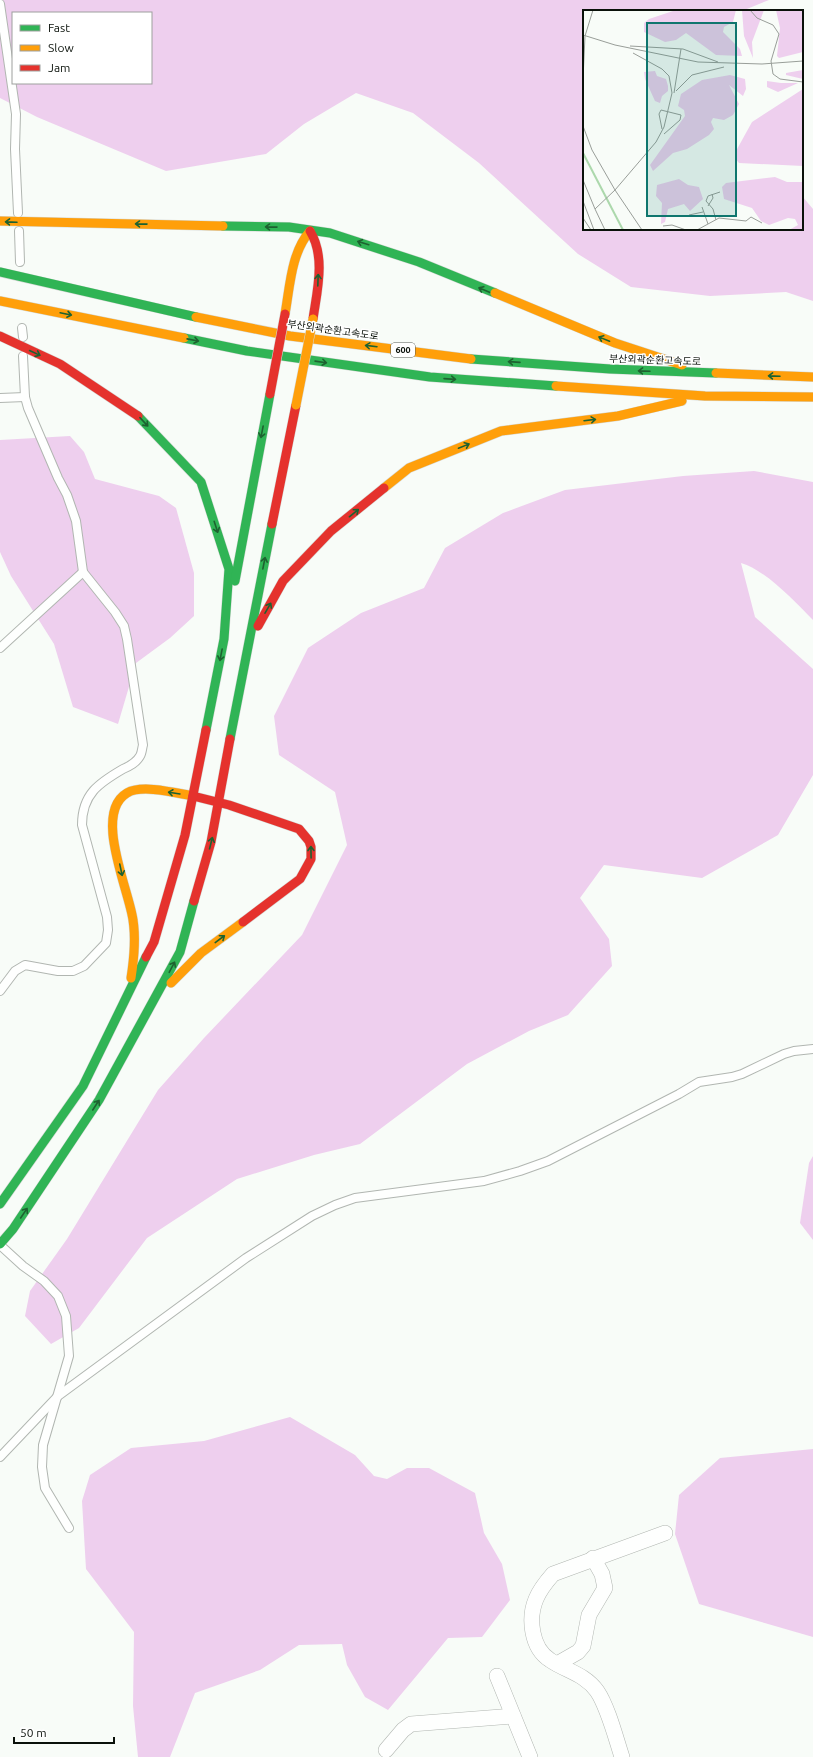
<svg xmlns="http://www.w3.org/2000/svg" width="813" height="1757" viewBox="0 0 813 1757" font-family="Ubuntu,'Noto Sans KR',sans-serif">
  <rect width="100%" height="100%" fill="#f8fcf8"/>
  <g fill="#eecfee" fill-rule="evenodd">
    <path d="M0,0H769L742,11H584V229H802V196L813,209V301L786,292L710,296L631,287L578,254L479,163L413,113L356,93L304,124L266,154L166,171L37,117L0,98ZM13,13H151V83H13Z"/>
    <path d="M70,436L84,452L95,479L159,496L176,508L194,573V616L170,638L136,663L118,724L73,707L54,644L11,576L0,552V440Z"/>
    <path d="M754,471L813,482V620C794,601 767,571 741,563L755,617L813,669V775L778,835L702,878L604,865L580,898L609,939L612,966L568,1015L529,1031L467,1064L360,1144L314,1155L237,1179L147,1238L79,1328L51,1344L25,1316L30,1291L67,1239L158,1090L204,1038L302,935L347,845L335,792L279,755L274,716L308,648L361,613L424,588L445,548L503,513L565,490L683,476Z"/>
    <path d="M813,1156V1240L800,1223L809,1163Z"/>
    <path d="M290,1417L355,1455L374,1476L387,1479L407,1468H429L475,1493L484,1533L502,1564L510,1600L482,1637L448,1638L388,1710L365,1697L347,1665L342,1644L299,1645L260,1670L195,1693L170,1757H138L133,1706L134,1632L86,1569L82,1501L90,1475L131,1448L204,1441Z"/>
    <path d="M813,1449V1637L699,1604L675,1534L679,1495L720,1458Z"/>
  </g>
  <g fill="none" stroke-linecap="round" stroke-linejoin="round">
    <defs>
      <g id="lane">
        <path d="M0,4L16,114L15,149L18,213"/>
        <path d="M19,231L20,262"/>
        <path d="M22,328L23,337"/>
        <path d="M0,398L25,397"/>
        <path d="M0,648L83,572"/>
        <path d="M0,991L15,971L25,965L58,971H73L84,966L106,943L108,930L107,917L82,825C82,794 99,783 123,769C130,766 136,763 140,756C142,753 142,748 143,745L127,639L124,626L115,612L83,572L76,521L67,495L58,478L28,408L25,397L23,356"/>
        <path d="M0,1245L23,1266L44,1281L58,1296L66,1316L69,1356L43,1445L42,1467L45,1488L69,1528"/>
        <path d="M0,1457L58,1396L246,1258L312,1216L335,1205L355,1198L484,1181L520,1171L548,1161L679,1094L699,1082L732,1077L742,1074L784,1054L794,1051L813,1049"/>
      </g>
      <g id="street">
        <path d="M557,1664L578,1652L583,1646L589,1615L605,1588L602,1574L593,1558"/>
        <path d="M497,1676L530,1757"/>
        <path d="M386,1750L403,1730L411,1724L513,1716"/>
        <path d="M622,1757C616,1739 608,1707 597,1691C585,1674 566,1671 550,1660C531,1648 528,1618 536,1599C540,1589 546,1582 553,1574L665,1533"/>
      </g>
      <g id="fast">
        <path d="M223,226L289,227L330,233L419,262L495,293"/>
        <path d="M0,272L196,317"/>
        <path d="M184,338L247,351L430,377L556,386"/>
        <path d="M471,359L610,369L716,373"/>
        <path d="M138,416L201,482L229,569L224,639L206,730"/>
        <path d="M235,581L270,394"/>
        <path d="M230,739L272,524"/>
        <path d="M0,1204L83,1086L146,957"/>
        <path d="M0,1244L13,1229L99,1100L180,952L194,901"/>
      </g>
      <g id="slow">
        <path d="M0,221L223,226"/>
        <path d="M495,293L615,343L682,365"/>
        <path d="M0,301L184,338"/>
        <path d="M285,314C290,286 291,253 310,231"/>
        <path d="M196,317L290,336L471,359"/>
        <path d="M716,373L813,377"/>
        <path d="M556,386L705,396L813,397"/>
        <path d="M384,488L409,468L501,431L618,416L682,401"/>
        <path d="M131,978C134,959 136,939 133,920C129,890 93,813 127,793C142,784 176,793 193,796"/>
        <path d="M171,983L201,953L243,922"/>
      </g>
      <g id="jam">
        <path d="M310,231C326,257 317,291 313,319"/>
        <path d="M0,336L60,364L138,416"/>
        <path d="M272,524L296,405"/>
        <path d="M258,626L283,581L331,531L384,488"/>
        <path d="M193,796L229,805L299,829L309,841L311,847V859L300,879L243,922"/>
        <path d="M194,901L211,842L230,739"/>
        <path d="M146,957L154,942L185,835L206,730"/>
      </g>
    </defs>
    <use href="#lane" stroke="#b1b6b1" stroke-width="10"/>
    <use href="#street" stroke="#b1b6b1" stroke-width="16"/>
    <use href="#fast" stroke="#d5d8d5" stroke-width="10"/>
    <use href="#slow" stroke="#d5d8d5" stroke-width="10"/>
    <use href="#jam" stroke="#d5d8d5" stroke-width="10"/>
    <use href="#lane" stroke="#fefffe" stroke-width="8"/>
    <use href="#street" stroke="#fefffe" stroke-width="15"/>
    <use href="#fast" stroke="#30b455" stroke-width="9"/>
    <use href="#slow" stroke="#ff9f0a" stroke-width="9"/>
    <use href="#jam" stroke="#e5322d" stroke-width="9"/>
    <defs>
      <path id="slow-bridge" d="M296,405L313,319"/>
      <path id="jam-bridge" d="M270,394L285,314"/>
    </defs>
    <use href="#slow-bridge" stroke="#d5d8d5" stroke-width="10" stroke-linecap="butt"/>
    <use href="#jam-bridge" stroke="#d5d8d5" stroke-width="10" stroke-linecap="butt"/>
    <use href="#slow-bridge" stroke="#ff9f0a" stroke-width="9"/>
    <use href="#jam-bridge" stroke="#e5322d" stroke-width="9"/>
  </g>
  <defs><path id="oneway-shaft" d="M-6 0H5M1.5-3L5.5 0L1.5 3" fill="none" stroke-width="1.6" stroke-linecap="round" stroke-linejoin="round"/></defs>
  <g stroke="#1d6230">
    <use href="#oneway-shaft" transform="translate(11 222) rotate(-178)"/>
    <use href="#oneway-shaft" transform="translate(141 224) rotate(-179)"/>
    <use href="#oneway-shaft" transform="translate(271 227) rotate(-179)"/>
    <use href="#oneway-shaft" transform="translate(363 243) rotate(-163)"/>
    <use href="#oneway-shaft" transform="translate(318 280) rotate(-88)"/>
    <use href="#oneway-shaft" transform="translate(484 290) rotate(-157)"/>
    <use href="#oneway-shaft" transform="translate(66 314) rotate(12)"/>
    <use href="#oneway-shaft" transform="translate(604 339) rotate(-158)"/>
    <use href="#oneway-shaft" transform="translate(193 340) rotate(11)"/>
    <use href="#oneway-shaft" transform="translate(371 346) rotate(-173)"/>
    <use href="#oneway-shaft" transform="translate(35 353) rotate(25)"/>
    <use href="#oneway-shaft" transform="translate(321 362) rotate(8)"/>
    <use href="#oneway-shaft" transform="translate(514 362) rotate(-176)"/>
    <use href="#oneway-shaft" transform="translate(644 371) rotate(-178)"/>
    <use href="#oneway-shaft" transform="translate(774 376) rotate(-178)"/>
    <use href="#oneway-shaft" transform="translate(450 379) rotate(4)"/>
    <use href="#oneway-shaft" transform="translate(590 420) rotate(-7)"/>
    <use href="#oneway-shaft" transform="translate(144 422) rotate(47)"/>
    <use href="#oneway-shaft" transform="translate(262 432) rotate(101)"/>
    <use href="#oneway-shaft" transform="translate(464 446) rotate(-22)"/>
    <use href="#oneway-shaft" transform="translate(354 513) rotate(-39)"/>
    <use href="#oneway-shaft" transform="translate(216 527) rotate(72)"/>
    <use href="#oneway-shaft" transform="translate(264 563) rotate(-79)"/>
    <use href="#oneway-shaft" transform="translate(268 608) rotate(-60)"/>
    <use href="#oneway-shaft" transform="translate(221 655) rotate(101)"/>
    <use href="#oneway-shaft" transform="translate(174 793) rotate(-171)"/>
    <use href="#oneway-shaft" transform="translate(211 843) rotate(-76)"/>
    <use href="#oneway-shaft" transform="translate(311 852) rotate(-91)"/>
    <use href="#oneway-shaft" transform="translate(121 870) rotate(78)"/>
    <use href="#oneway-shaft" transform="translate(220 939) rotate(-37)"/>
    <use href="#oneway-shaft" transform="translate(172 967) rotate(-62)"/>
    <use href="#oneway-shaft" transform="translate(96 1105) rotate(-57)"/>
    <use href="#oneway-shaft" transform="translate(24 1213) rotate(-56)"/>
  </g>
  <g text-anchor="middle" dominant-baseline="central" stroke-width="3" stroke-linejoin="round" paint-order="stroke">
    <rect fill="#fff" stroke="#545854" stroke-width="1" x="391" y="343" width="24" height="14" rx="3"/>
    <g font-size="9" font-weight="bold" fill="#0a110a">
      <text x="403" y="350">600</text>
    </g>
    <g font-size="10" fill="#0a110a" stroke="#fff">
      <text transform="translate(333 330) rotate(8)">부산외곽순환고속도로</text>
      <text transform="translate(655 360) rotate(2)">부산외곽순환고속도로</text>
    </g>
  </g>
  <g transform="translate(583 10)">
    <rect width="220" height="220" fill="#f8fcf8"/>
    <path d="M93,0H153L150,12L141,17L140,22L157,39L159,46L133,45L103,23L93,30L82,32L61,22V13L66,9ZM159,0H181L169,32L170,48L161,26ZM193,0H220V42L196,48L194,46L197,18ZM220,60V69L203,65V63ZM72,61L74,66L83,69L85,76V81L79,86L77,93L72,91L62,69L61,62ZM147,65L162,69L163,79L160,86L146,75L156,94L150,105L141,110L130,108L128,112L131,119L126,125L104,139L90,143L70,161L67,155L102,106L101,100L95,96L98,84L119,70ZM184,71L198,73H215L195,82L184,77ZM220,79V156L156,153L152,148L153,141L169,112ZM192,167L204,172H220V220H206L215,215L212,209L205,208L186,215L178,211L169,198L141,189L139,177L143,173ZM96,169L105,175L116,177L120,189L107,201L101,194L85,199L82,212L78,214L79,193L73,186L74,175Z" fill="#eecfee"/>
    <path fill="none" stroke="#acd8ac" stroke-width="2" d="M0,143L40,220"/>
    <path fill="none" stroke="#999e99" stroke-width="1" d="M167,0L174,8L190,15L196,24L188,51L190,64L197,69L220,72M0,25L32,35L115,52L179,54L220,51M47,36L100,39L135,52M0,69L2,26L10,0M93,81L109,65L141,57M91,83L98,39M0,116L9,140L32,180L12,199L22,220M79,119L76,104L78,100L98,105L97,110L81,124M0,170L12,199M32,180L59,220M32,180L73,132L81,117L89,83L86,66L79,59L50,43M0,191L11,220M125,196L130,188L129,184M119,197L125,214M106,205L120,202M0,208L8,220M133,210L130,199L123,191L125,186L137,182M80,216L89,215L103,220M114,220L136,208L163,211L168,207L179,213"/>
    <path fill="#0f766e" fill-opacity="0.15" stroke="#0f766e" stroke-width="2" d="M64,13H153V206H64Z"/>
    <rect width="220" height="220" fill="none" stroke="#0a110a" stroke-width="2"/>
  </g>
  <rect x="12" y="12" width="140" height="72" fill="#ffffff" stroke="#9da09d"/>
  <rect x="20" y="25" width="20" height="6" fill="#30b455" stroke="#9da09d"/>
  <text x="48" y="32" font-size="12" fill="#0a110a">Fast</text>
  <rect x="20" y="45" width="20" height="6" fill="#ff9f0a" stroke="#9da09d"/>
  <text x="48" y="52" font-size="12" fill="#0a110a">Slow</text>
  <rect x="20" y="65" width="20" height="6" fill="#e5322d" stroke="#9da09d"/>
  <text x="48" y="72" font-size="12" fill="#0a110a">Jam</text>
  <path d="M14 1737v6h100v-6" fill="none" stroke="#0a110a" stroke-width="2"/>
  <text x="20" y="1737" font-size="12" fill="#0a110a" stroke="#ffffff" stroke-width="3" paint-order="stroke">50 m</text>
</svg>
